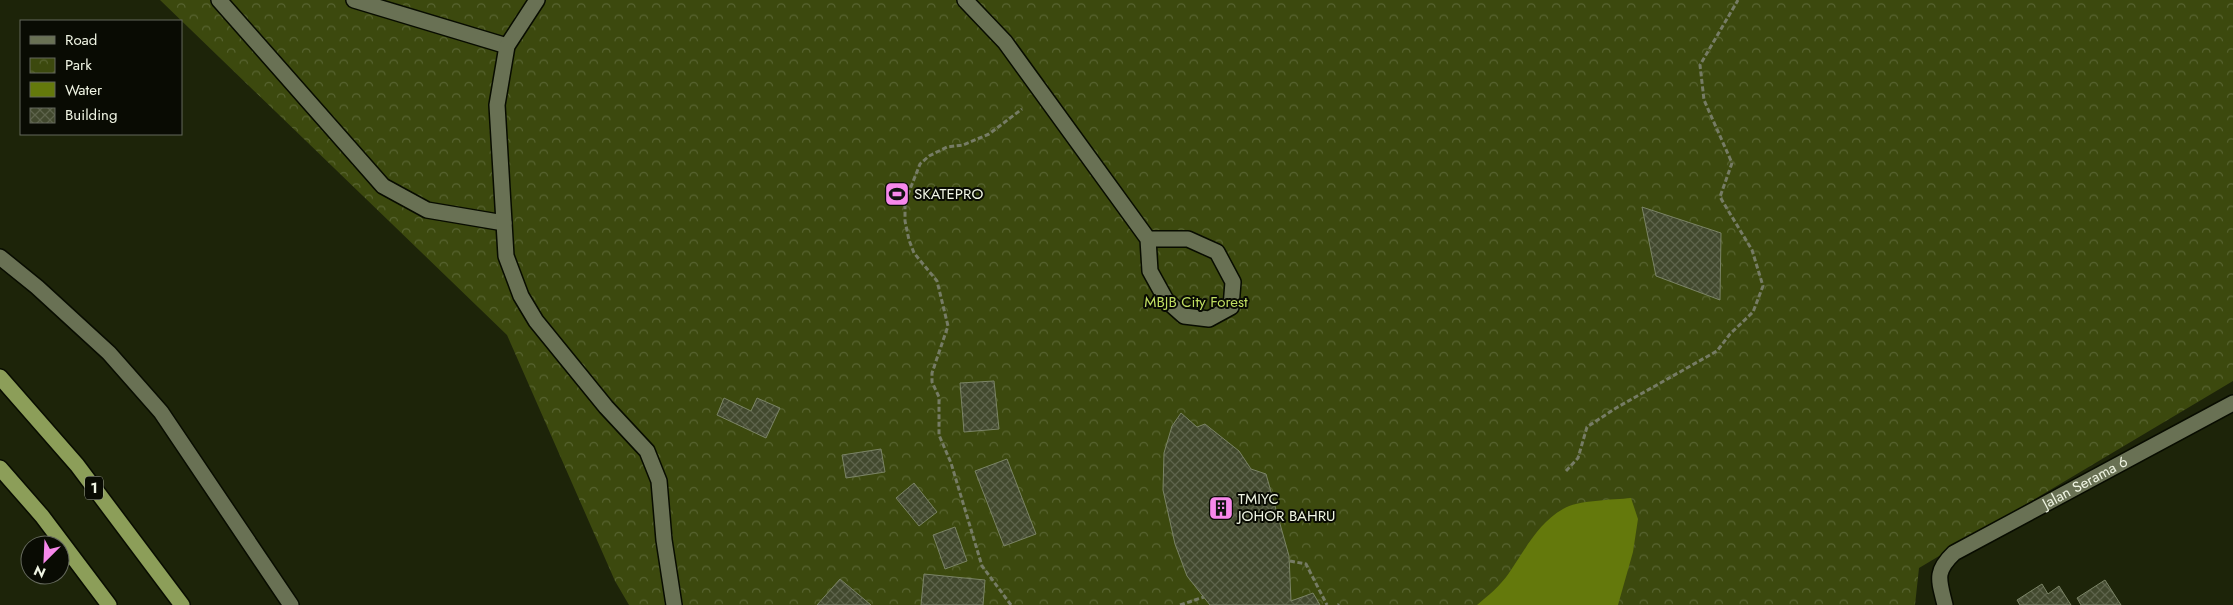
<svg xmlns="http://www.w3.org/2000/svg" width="2233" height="605" viewBox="0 0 2233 605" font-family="Jost,sans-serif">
  <defs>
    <pattern id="park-crowns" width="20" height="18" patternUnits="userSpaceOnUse" patternTransform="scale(1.25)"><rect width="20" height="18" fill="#3c490e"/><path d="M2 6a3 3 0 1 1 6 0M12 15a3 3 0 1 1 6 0" fill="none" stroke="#586431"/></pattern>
    <pattern id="building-cross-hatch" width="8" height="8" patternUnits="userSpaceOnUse" patternTransform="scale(1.25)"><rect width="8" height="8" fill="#42492e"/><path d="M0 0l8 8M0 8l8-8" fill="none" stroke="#5e644c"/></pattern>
  </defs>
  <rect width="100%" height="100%" fill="#1d2409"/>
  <path fill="url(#park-crowns)" d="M160,0H2233V381L1919,568L1915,605H629L615,581L507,335Z"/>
  <path fill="#64790c" d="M1631,498L1638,519L1633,552L1618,605H1477C1489,595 1500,586 1509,573C1525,550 1538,523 1563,509C1577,500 1613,500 1631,498Z"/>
  <g fill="url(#building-cross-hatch)" stroke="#7b8466">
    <path d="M1642,207L1721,233L1720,300L1656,276Z"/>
    <path d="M994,381L999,429L964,432L960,383Z"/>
    <path d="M724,398L751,411L757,398L780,408L766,438L717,415Z"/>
    <path d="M1181,413L1197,427L1205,424L1239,451L1251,469L1266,474L1289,556L1291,601L1313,593L1320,605H1210L1187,576L1175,544L1163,490L1164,453L1172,426Z"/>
    <path d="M881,449L885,472L846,478L842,455Z"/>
    <path d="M1007,459L1036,534L1004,546L975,471Z"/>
    <path d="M914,483L937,512L919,526L896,498Z"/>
    <path d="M955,527L967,561L945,569L933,535Z"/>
    <path d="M924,574L985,580L983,605H921Z"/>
    <path d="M840,579L871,605H817Z"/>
    <path d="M2105,580L2121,605H2081L2077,598Z"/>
    <path d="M2042,584L2048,594L2059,586L2071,605H2020L2017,600Z"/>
  </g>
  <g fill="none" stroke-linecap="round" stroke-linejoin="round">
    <defs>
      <g id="service">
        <path d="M219,0L383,186L427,210L504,223"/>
        <path d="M354,0L507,46"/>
        <path d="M537,0L507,46L497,105L506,256L521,296L536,321L606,407L647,451L659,481L664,540L674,605"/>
        <path d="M965,0L1005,42L1148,239L1150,271L1166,300L1184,316L1209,319L1231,307L1233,282L1217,252L1188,239H1148"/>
      </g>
      <g id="minor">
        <path d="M0,257L37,287L109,353L161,412L291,605"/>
        <path id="s1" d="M1945,605C1939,580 1934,572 1954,553L2233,403"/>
      </g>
      <g id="trunk">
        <path d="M0,377L77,465L182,605"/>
        <path d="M0,468L42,516L109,605"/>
      </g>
    </defs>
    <use href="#service" stroke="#080c00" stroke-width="18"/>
    <use href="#minor" stroke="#080c00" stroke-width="18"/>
    <use href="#trunk" stroke="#080c00" stroke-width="18"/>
    <g stroke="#767c65" stroke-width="3" stroke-dasharray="5 2.5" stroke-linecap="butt">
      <path d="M1566,471L1578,458L1587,427L1616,408L1717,351L1730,334L1753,312L1763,286L1752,250L1720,197L1732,163L1704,100L1700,65L1738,0"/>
      <path d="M1290,561L1306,564L1327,605"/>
      <path d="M1011,605L982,566L951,463L939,435V397L932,382V373L948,326L937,281L914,253L909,240L905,221V202L920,164L929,156L947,147L963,145L989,134L1022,109"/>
      <path d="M1180,605L1204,597"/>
      <path d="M1338,605L1339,604"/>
    </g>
    <use href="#service" stroke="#697154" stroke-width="15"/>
    <use href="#minor" stroke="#697154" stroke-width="15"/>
    <use href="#trunk" stroke="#8c9e59" stroke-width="15"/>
  </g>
  <defs>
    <symbol id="stadium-square" viewBox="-11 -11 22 22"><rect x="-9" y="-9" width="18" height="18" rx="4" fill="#f788eb" stroke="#090b03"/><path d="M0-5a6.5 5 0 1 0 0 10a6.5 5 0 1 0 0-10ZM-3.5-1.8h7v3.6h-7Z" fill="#111"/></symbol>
    <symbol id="building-square" viewBox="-11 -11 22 22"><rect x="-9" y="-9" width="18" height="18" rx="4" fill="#f788eb" stroke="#090b03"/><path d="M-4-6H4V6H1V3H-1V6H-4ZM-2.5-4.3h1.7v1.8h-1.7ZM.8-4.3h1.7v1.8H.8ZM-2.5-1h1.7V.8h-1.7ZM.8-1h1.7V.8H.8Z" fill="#111"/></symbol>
  </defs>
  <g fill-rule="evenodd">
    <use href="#stadium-square" x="883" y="180" width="28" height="28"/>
    <use href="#building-square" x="1207" y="494" width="28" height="28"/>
  </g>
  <g text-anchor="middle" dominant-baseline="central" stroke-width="4" stroke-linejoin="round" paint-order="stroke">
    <rect fill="#090b03" stroke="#abafa0" stroke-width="1" x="85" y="476.5" width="18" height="23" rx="4"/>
    <g font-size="14" font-weight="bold" fill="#f0f5e4">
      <text x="94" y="488">1</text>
    </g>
    <g font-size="15" fill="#f0f5e4" stroke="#090b03" text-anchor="start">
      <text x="914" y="194">SKATEPRO</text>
      <text x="1238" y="499">TMIYC<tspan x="1238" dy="17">JOHOR BAHRU</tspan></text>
    </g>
    <g font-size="15" fill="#c0de61" stroke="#090b03">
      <text x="1196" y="302">MBJB City Forest</text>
    </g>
    <g font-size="15" fill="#f0f5e4" stroke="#090b03">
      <text stroke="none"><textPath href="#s1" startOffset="206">Jalan Serama 6</textPath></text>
    </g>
  </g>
  <rect x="20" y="20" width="162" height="115" fill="#090b03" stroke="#65695d"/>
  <rect x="30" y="36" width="25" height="8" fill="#697154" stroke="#65695d"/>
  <text x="65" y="45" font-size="15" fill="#f0f5e4">Road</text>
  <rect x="30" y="58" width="25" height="15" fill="url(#park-crowns)" stroke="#65695d"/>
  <text x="65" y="70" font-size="15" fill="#f0f5e4">Park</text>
  <rect x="30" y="82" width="25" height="15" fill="#64790c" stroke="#65695d"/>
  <text x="65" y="95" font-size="15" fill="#f0f5e4">Water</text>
  <rect x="30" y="108" width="25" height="15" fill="url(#building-cross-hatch)" stroke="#65695d"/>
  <text x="65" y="120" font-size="15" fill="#f0f5e4">Building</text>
  <g transform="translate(45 560) rotate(204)"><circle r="24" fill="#090b03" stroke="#65695d"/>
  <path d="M0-4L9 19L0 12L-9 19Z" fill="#f788eb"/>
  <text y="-8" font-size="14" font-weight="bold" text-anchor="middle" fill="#f0f5e4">N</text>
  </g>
</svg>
